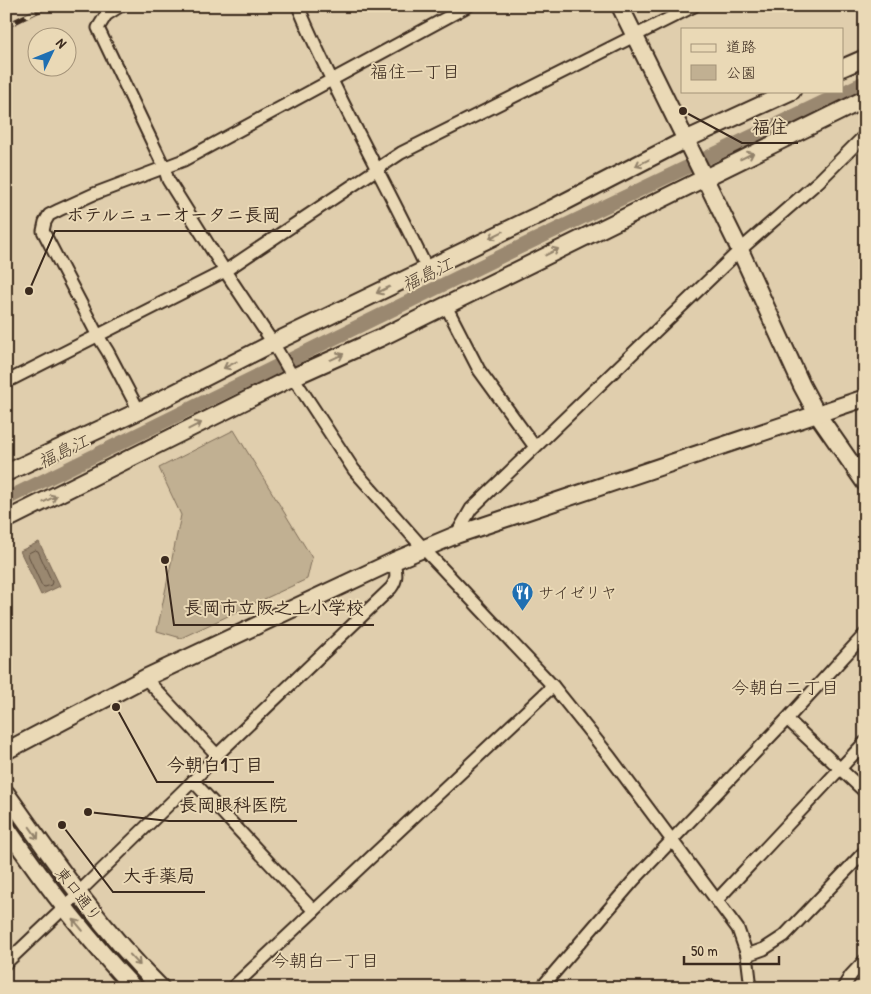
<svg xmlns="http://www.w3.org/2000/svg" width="871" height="994" viewBox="0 0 871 994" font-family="'Patrick Hand','Klee One',sans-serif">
  <rect width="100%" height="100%" fill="#e0cead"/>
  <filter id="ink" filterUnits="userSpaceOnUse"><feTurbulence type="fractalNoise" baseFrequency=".02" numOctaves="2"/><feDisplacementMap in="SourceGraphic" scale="10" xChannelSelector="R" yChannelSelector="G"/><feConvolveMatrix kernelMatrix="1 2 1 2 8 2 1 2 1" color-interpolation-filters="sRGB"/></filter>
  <g filter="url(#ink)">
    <path fill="#c1b092" stroke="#7e6d58" d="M234,430L312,558L307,579L181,638L157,631L181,515L159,468Z"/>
    <path fill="#9a8870" stroke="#74624f" d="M39,542L60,586L41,595L20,551Z"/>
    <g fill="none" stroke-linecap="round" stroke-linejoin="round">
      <path stroke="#61503f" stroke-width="1" d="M35,550L38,551L52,582L51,585L45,587L42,586L28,555L29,553Z"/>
      <path stroke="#9a8870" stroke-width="14" d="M6,499L518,248L865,82"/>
      <defs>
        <g id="street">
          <path d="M120,6L106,15L98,28L164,167L168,180L225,271L273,343L293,377L354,470L423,548L553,686L610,757L738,929L747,955L751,988"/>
          <path d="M298,6C336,96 385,181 427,269"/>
          <path d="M445,304L479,370L535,447"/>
          <path d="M6,382L225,271L401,153L694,6"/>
          <path d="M139,411L108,352L98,336L43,231L45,222L49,215L59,210L94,194L184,160L468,6"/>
          <path d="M456,535L471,509L740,250L819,181L865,135"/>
          <path d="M145,678L217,755"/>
          <path d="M787,719L865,792"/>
          <path d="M193,781L314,911"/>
          <path d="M717,900L865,742"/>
          <path d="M747,955L764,949L784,936L865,851"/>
          <path d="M6,963L64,908L78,893L193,781L217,755L391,588C398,579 396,572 394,561"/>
          <path d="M232,988L553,686"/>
          <path d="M541,988L634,880L787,719L865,634"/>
          <path d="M706,988L710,986L718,988"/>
          <path d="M843,988L851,975L865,960"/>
        </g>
        <g id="secondary">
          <path d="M620,6L740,250L802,386L817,414L865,483"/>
          <path d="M842,68L865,58"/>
          <path d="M6,473L139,411L273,343L549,210L685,140L792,91"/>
          <path d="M6,520L293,377L380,338L865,99"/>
          <path d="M6,751L145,678L394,561L456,535L865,398"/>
          <path d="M6,793C54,861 101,929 161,988"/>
          <path d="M6,827C45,884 86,938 134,988"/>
        </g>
      </defs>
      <use href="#street" stroke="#3b2a1e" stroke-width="15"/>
      <use href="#secondary" stroke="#3b2a1e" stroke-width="20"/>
      <use href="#street" stroke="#ead9b6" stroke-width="11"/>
      <use href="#secondary" stroke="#ead9b6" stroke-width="16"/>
      <defs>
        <path id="rail" d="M6,26L47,6"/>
      </defs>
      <use href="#rail" stroke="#3b2a1e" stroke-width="5.5"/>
      <use href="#rail" stroke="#ead9b6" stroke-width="4" stroke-dasharray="11" stroke-linecap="butt"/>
    </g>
    <defs><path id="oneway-shaft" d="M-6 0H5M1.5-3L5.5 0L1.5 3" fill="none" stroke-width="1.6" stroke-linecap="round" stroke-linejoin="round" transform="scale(1.25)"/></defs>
    <g stroke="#92826a">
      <use href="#oneway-shaft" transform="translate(747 156) rotate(-26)"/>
      <use href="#oneway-shaft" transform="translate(642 163) rotate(153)"/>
      <use href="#oneway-shaft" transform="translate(496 235) rotate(154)"/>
      <use href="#oneway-shaft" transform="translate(552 252) rotate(-27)"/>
      <use href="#oneway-shaft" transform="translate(383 290) rotate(154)"/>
      <use href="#oneway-shaft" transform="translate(337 357) rotate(-25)"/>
      <use href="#oneway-shaft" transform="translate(230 365) rotate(153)"/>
      <use href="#oneway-shaft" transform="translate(195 426) rotate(-27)"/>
      <use href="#oneway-shaft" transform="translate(50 499) rotate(-27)"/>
      <use href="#oneway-shaft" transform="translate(34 833) rotate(55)"/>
      <use href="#oneway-shaft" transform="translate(78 925) rotate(-130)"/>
      <use href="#oneway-shaft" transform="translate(135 960) rotate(47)"/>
    </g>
  </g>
  <defs>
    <symbol id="restaurant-pin" viewBox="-11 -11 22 30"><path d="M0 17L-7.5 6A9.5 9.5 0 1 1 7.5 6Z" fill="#1f6fb2" stroke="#ead9b6"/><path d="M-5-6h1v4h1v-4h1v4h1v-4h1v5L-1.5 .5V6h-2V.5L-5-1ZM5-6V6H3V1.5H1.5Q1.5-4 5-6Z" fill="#fff"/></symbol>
  </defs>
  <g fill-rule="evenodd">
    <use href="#restaurant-pin" x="510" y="580" width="25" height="34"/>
  </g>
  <g text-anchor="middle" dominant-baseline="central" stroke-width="4" stroke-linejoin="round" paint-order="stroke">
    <g font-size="16" fill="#3b2a1e" stroke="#ead9b6" text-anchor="start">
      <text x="538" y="592">サイゼリヤ</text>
    </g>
    <g font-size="16" fill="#3b2a1e" stroke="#ead9b6">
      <text transform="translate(79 894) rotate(52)">東口通り</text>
    </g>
    <g font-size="18" fill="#3b2a1e" stroke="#ead9b6">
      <text x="415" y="71">福住一丁目</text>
      <text x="785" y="687">今朝白二丁目</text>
      <text x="325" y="960">今朝白一丁目</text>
    </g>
    <g font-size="18" font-style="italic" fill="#534232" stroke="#ead9b6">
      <text transform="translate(427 274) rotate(-26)">福島江</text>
      <text transform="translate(63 451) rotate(-26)">福島江</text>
    </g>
  </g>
  <path fill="none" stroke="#3b2a1e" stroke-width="2" d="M683 111L742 143H798M29 291L55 231H291M165 560L174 625H374M116 707L157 782H274M88 812L169 821H297M62 825L113 892H205"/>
  <g fill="#3b2a1e" stroke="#ead9b6" stroke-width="2">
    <circle cx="683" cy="111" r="5"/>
    <circle cx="29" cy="291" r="5"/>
    <circle cx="165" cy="560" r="5"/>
    <circle cx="116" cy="707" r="5"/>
    <circle cx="88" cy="812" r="5"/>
    <circle cx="62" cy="825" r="5"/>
  </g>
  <g font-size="18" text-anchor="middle" font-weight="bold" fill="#3b2a1e" stroke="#ead9b6" stroke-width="4" stroke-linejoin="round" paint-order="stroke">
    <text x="770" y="133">福住</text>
    <text x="173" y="221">ホテルニューオータニ長岡</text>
    <text x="274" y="614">長岡市立阪之上小学校</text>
    <text x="215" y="771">今朝白1丁目</text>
    <text x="233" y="811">長岡眼科医院</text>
    <text x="159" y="882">大手薬局</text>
  </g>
  <rect width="871" height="994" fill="none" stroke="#ead9b6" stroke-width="25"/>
  <rect x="12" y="12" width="846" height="969" fill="none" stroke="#3b2a1e" stroke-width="2" filter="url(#ink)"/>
  <rect x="681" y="28" width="162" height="65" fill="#ead9b6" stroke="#a49379"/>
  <rect x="691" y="44" width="25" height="8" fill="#ead9b6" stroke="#a49379"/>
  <text x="726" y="52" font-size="15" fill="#3b2a1e">道路</text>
  <rect x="691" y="65" width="25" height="15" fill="#c1b092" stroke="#a49379"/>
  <text x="726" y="78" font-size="15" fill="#3b2a1e">公園</text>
  <g transform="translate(52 52) rotate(47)"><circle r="24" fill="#ead9b6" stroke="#a49379"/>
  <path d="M0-4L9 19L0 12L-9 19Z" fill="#1f6fb2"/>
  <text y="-8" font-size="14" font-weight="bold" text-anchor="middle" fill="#3b2a1e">N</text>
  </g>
  <path d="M684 956v8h95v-8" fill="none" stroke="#3b2a1e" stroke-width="2.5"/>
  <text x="691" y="956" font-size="15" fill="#3b2a1e" stroke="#ead9b6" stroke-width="4" paint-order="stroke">50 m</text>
</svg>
